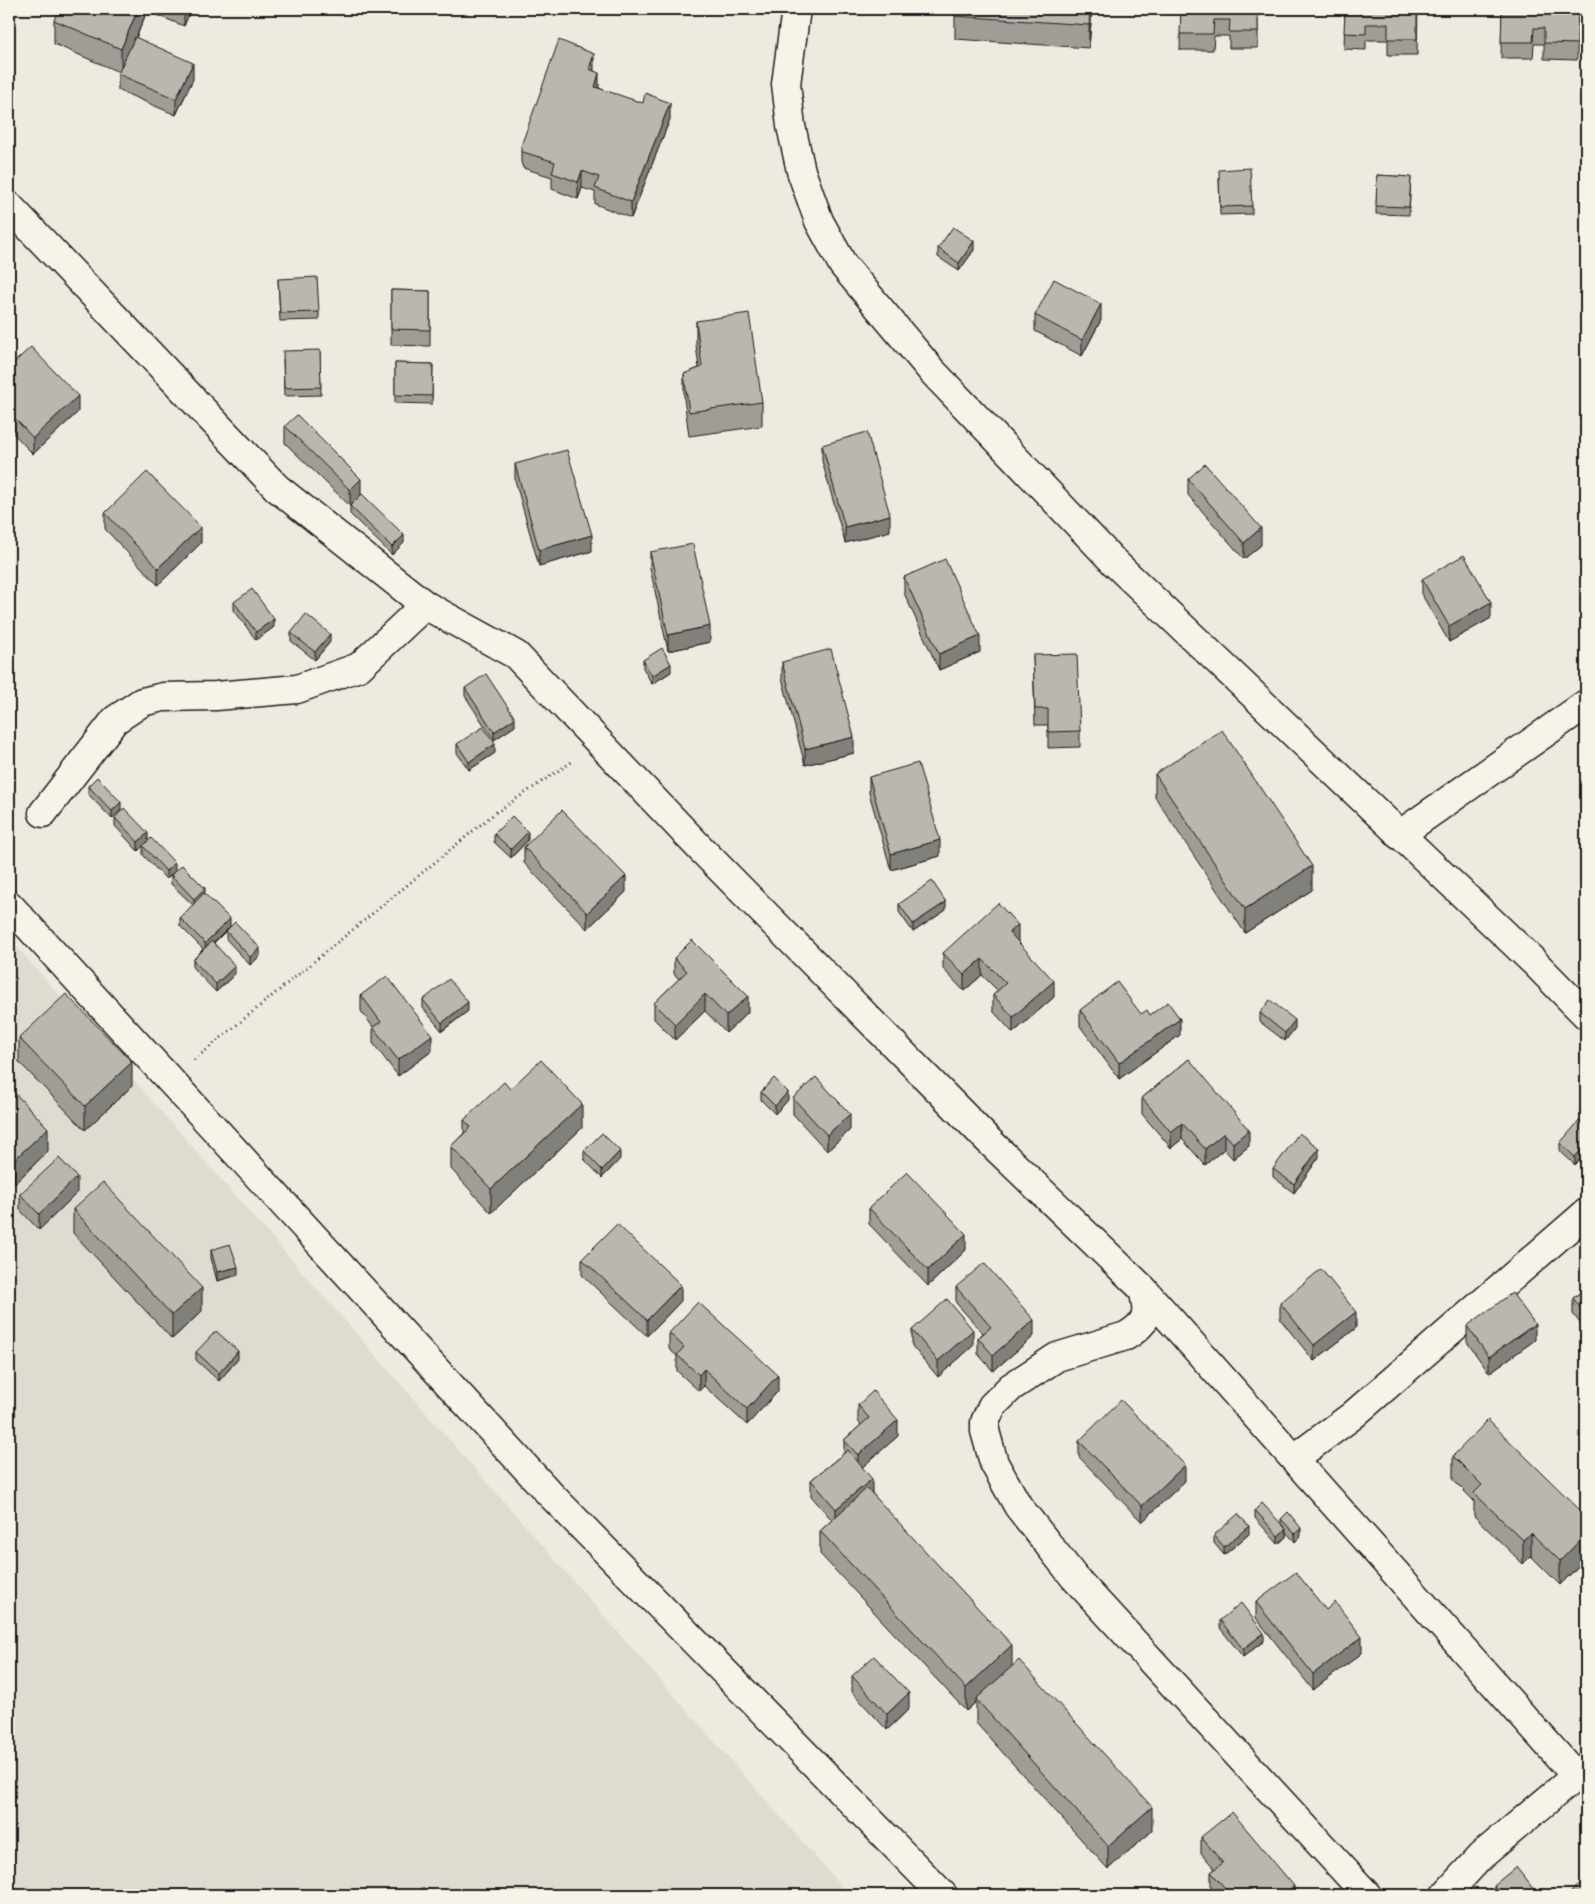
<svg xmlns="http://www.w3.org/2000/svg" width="1595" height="1904" viewBox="0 0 1595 1904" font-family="Caveat,sans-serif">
  <rect width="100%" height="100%" fill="#eeeae0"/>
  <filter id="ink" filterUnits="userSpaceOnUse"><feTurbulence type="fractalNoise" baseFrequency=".02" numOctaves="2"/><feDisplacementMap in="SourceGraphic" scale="10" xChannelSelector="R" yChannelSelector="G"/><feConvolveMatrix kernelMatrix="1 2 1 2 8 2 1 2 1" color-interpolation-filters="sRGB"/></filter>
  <g filter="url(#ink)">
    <path fill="#dedbd1" d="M9,938L849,1895H9Z"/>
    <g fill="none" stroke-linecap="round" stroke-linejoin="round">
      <defs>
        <g id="street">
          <path d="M796,9L786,84L791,126L801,171L819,221L843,265L931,370L1115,563L1533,961L1586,1015"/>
          <path d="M9,206L277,488L425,605L516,655L699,847L988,1140L1143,1289L1576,1776L1586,1767"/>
          <path d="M43,813L115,720L142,702L163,697L216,696L297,689L359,667L425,605"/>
          <path d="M1399,835L1586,704"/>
          <path d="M9,905L550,1494L943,1895"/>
          <path d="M1143,1289C1149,1314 1149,1322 1126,1336L1057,1357L1011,1387L992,1406L985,1422V1431L994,1463L1018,1506L1074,1577L1367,1895"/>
          <path d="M1295,1458L1352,1416L1586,1213"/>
          <path d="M1445,1895L1481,1856L1576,1776"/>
        </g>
      </defs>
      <use href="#street" stroke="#1c1c1c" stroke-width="31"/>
      <path stroke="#1c1c1c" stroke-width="3" stroke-dasharray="1 4" stroke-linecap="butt" d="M194,1060L495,813L573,761"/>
      <use href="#street" stroke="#f7f3e8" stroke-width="28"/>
    </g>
    <g fill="#a09d96" stroke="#1c1c1c">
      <path d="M148,9L136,38L193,79L176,115L118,90V74L119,72L54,44V20Z"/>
      <path d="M154,9H191L184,26L154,14Z"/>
      <path d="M1092,9L1089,48L955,39V16Z"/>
      <path d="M1181,9H1258V48H1229V36H1214L1213,50H1180Z"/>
      <path d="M1345,9H1418L1417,55H1388V40H1366V50L1344,49Z"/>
      <path d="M1502,9L1528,12H1548L1578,9L1577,60L1544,59V44H1534L1533,58H1501Z"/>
      <path d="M594,70V71L599,88L670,119L631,218L595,204V192L582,188L578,199L552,189V177L523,168L521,162V146Z"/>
      <path d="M1377,175L1411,177L1409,215L1376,214Z"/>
      <path d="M1219,178L1252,206V214L1220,215Z"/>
      <path d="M938,248L974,250L959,271L938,257Z"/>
      <path d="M278,279L319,312V320L280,321Z"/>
      <path d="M391,290L430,291V346L391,345Z"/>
      <path d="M1035,315L1101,320L1082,356L1035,331Z"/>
      <path d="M696,321L762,402V426L689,436L684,398V374L699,368L696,345Z"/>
      <path d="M320,350L321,395L284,396L283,359Z"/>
      <path d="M395,363L433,364L432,404L395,403Z"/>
      <path d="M9,367L78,412L33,454L9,429Z"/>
      <path d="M285,426L361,495L350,506L285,443Z"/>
      <path d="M822,445L890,531L845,543L822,461Z"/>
      <path d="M515,464L592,551L539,566L515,480Z"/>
      <path d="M1188,479L1261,545L1244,559L1188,495Z"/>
      <path d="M350,506L404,543L392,555L350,514Z"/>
      <path d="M105,513L201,543L158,585L105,529Z"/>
      <path d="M650,552L710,642L668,651L650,568Z"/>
      <path d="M904,577L980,652L939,670L904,593Z"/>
      <path d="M1422,579L1491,618L1449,642L1422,595Z"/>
      <path d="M234,602L274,627L256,640L234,610Z"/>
      <path d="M291,633L330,642L315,660L291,641Z"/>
      <path d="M1033,655L1080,731V747L1048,748V725H1035Z"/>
      <path d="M643,660L671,672L652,684L643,668Z"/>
      <path d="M782,662L854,753L805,765L782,678Z"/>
      <path d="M465,688L515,726L494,740L465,696Z"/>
      <path d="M457,744L495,753L469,770L457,753Z"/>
      <path d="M1155,774L1312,890L1245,933L1155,797Z"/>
      <path d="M869,777L940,856L891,870L869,793Z"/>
      <path d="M88,786L121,810L112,819L88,794Z"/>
      <path d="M115,818L148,841L138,851L115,826Z"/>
      <path d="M494,834L528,840L511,858L494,842Z"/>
      <path d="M143,846L175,871L166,879L143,855Z"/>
      <path d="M524,847L626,892L587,929L524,863Z"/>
      <path d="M171,875L205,894L230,927L214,943L235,974L216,992L193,968V960L203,949L180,926V918L193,905L171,884Z"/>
      <path d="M899,904L946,910L913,932L899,912Z"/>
      <path d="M226,931L260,956L250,965L226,939Z"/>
      <path d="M1018,941L1054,997L1013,1033L993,1011V995L998,991L982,975L964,991L943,969V953Z"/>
      <path d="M674,958L748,1012L726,1033L705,1011L675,1040L654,1019V1003L679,979L674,974Z"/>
      <path d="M1586,971V981L1585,980V972Z"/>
      <path d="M361,995L432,1051L398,1076L373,1043V1027L361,1011Z"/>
      <path d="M423,1000L468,1011L442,1031L423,1008Z"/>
      <path d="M1080,1010L1150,1015L1180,1035L1119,1079L1080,1026Z"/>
      <path d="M1260,1013L1295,1028L1285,1041L1260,1022Z"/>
      <path d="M19,1038L132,1086L85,1130L19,1062Z"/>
      <path d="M1189,1059L1249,1146L1233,1159L1224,1149L1205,1165L1182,1139L1171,1148L1142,1114V1098Z"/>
      <path d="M9,1087L48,1151L14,1184L9,1179Z"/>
      <path d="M510,1089L582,1128L491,1213L451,1169V1146L464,1133V1120Z"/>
      <path d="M761,1092L788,1100L775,1114L761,1100Z"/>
      <path d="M793,1098L850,1130L827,1151L793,1114Z"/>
      <path d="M1586,1126V1153L1575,1165L1560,1151V1143Z"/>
      <path d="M584,1151L620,1159L602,1178L584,1159Z"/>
      <path d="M1319,1157L1294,1193L1273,1177V1169Z"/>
      <path d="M77,1193L39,1230L20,1210V1194Z"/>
      <path d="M869,1208L966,1250L928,1286L869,1224Z"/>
      <path d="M73,1209L202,1311L172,1339L73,1233Z"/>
      <path d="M211,1250L238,1275L217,1281L211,1258Z"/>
      <path d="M582,1259L681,1301L647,1336L582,1275Z"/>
      <path d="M956,1287L1034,1336L993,1371L978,1354V1338L983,1333L956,1303Z"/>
      <path d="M1586,1288V1331L1573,1314V1298Z"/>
      <path d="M1280,1303L1356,1328L1314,1361L1280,1319Z"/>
      <path d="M1467,1326L1535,1340L1489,1373L1467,1342Z"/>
      <path d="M912,1330L973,1346L938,1377L912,1346Z"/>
      <path d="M669,1333L778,1391L747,1425L704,1386L699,1391L677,1371V1356L669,1349Z"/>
      <path d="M196,1352L238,1359L219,1381L196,1360Z"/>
      <path d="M858,1405L898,1436L862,1467L872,1493L1012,1666L1152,1831L1108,1869L976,1723V1702L966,1711L820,1554V1531L832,1520L811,1496V1480L844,1453V1440L861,1425L858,1421Z"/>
      <path d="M1079,1441L1185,1481L1142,1522L1079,1457Z"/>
      <path d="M1453,1456L1586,1516V1558L1560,1585L1531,1556L1523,1564L1474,1516V1501L1453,1480Z"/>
      <path d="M1255,1510L1281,1524V1519L1301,1536L1295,1542L1286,1532V1537L1278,1544L1255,1518Z"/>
      <path d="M1249,1534L1224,1555L1214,1543V1535Z"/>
      <path d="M1256,1602L1326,1610L1362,1653L1313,1690L1256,1618Z"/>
      <path d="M1220,1620L1264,1641L1243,1657L1220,1628Z"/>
      <path d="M852,1676L909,1709L887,1730L852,1692Z"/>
      <path d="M1201,1837L1294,1895H1217L1211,1888V1872L1215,1869L1201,1853Z"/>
      <path d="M1494,1885L1538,1895H1496L1494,1893Z"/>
    </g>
    <g fill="#82807a" stroke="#1c1c1c">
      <path d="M138,9H148L121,72V49Z"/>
      <path d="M185,9H191L184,26V10Z"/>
      <path d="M1090,9H1092L1089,48V25Z"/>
      <path d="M594,54V70L589,86V69Z"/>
      <path d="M193,63V79L176,115V99Z"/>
      <path d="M599,73V89L595,87Z"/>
      <path d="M670,103V119L631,218V202Z"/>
      <path d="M582,171V188L578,199V182Z"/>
      <path d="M974,241V250L959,271V263Z"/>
      <path d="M1101,304V320L1082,356V340Z"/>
      <path d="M78,396V412L33,454V438Z"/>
      <path d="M361,479V495L350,506V490Z"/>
      <path d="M890,515V531L845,543V527Z"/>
      <path d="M201,527V543L158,585V568Z"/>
      <path d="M1261,528V545L1244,559V543Z"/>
      <path d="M404,535V543L392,555V547Z"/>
      <path d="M592,535V551L539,566V550Z"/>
      <path d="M1491,602V618L1449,642V626Z"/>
      <path d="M274,619V627L256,640V632Z"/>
      <path d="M710,626V642L668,651V635Z"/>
      <path d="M330,634V642L315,660V652Z"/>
      <path d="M980,636V652L939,670V654Z"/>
      <path d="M671,664V672L652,684V676Z"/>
      <path d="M515,718V726L494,740V732Z"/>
      <path d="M854,737V753L805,765V749Z"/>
      <path d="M495,744V753L469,770V762Z"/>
      <path d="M121,802V810L112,819V811Z"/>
      <path d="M528,832V840L511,858V849Z"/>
      <path d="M148,833V841L138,851V842Z"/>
      <path d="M940,840V856L891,870V854Z"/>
      <path d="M175,863V871L166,879V871Z"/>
      <path d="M1312,866V890L1245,933V909Z"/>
      <path d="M626,876V892L587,929V913Z"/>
      <path d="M205,888V896L194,907V899Z"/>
      <path d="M946,902V910L913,932V924Z"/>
      <path d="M230,919V927L205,951V943Z"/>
      <path d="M1018,925V941L1009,949V932Z"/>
      <path d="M260,948V956L250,965V957Z"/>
      <path d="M982,959V975L964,991V975Z"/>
      <path d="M235,966V974L216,992V984Z"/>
      <path d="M1054,981V997L1013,1033V1017Z"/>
      <path d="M705,994V1011L675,1040V1024Z"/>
      <path d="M748,996V1012L726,1033V1016Z"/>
      <path d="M468,1002V1011L442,1031V1023Z"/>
      <path d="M1180,1019V1035L1119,1079V1063Z"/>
      <path d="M1295,1020V1028L1285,1041V1033Z"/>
      <path d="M432,1035V1051L398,1076V1060Z"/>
      <path d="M132,1062V1086L85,1130V1106Z"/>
      <path d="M788,1092V1100L775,1114V1106Z"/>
      <path d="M582,1104V1128L491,1213V1189Z"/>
      <path d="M850,1114V1130L827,1151V1135Z"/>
      <path d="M1182,1123V1139L1171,1148V1132Z"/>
      <path d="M48,1128V1151L14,1184V1160Z"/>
      <path d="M1249,1130V1146L1233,1159V1143Z"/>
      <path d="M1224,1133V1149L1205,1165V1149Z"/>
      <path d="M1586,1144V1153L1575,1165V1157Z"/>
      <path d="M1319,1148V1157L1294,1193V1184Z"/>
      <path d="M620,1151V1159L602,1178V1170Z"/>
      <path d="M77,1177V1193L39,1230V1214Z"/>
      <path d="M966,1234V1250L928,1286V1270Z"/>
      <path d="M238,1267V1275L217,1281V1272Z"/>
      <path d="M681,1285V1301L647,1336V1320Z"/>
      <path d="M202,1288V1311L172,1339V1315Z"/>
      <path d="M1356,1312V1328L1314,1361V1345Z"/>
      <path d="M1034,1320V1336L993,1371V1355Z"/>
      <path d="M1535,1324V1340L1489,1373V1357Z"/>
      <path d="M973,1330V1346L938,1377V1361Z"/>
      <path d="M238,1351V1359L219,1381V1373Z"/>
      <path d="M704,1369V1386L699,1391V1375Z"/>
      <path d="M778,1375V1391L747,1425V1409Z"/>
      <path d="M898,1420V1436L858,1471V1455Z"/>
      <path d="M1185,1465V1481L1142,1522V1506Z"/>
      <path d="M872,1479V1495L836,1525V1509Z"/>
      <path d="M1249,1526V1534L1224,1555V1547Z"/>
      <path d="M1301,1528V1536L1295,1542V1534Z"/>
      <path d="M1286,1529V1537L1278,1544V1536Z"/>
      <path d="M1531,1533V1556L1523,1564V1540Z"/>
      <path d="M1586,1534V1558L1560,1585V1561Z"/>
      <path d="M1264,1633V1641L1243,1657V1649Z"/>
      <path d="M1362,1637V1653L1313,1690V1674Z"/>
      <path d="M1012,1645V1669L976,1699V1702L966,1711V1688Z"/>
      <path d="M909,1693V1709L887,1730V1714Z"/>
      <path d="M1152,1807V1831L1108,1869V1846Z"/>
      <path d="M1294,1886V1895H1283Z"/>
    </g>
    <g fill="#bab7af" stroke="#1c1c1c">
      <path d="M59,9H138L121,49L54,20Z"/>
      <path d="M956,9H1090L1089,25L955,16Z"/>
      <path d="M1181,9H1258V32H1229L1230,20H1214L1213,34H1180Z"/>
      <path d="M1345,9H1417V39H1388V24H1366V34L1344,33Z"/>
      <path d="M1502,9H1528V12H1548V9H1578L1577,44L1544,43V28H1534L1533,42H1501Z"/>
      <path d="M135,37L193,63L176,99L118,74Z"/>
      <path d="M559,40L594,54L589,69L599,73L595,87L643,103L645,93L670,103L631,202L595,188L599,177L582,171L578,182L552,173L555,162L523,152L521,146Z"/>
      <path d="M1250,168L1252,206L1220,207L1219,170Z"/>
      <path d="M1377,175L1411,177L1409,207L1376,206Z"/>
      <path d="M953,227L974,241L959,263L938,248Z"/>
      <path d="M317,277L319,312L280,313L278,279Z"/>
      <path d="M1054,279L1101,304L1082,340L1035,315Z"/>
      <path d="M391,290L430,291V330L391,329Z"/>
      <path d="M749,313L762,402L689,412L684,374L702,367L696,321Z"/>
      <path d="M31,347L78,396L33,438L9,412V367Z"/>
      <path d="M320,350L321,387L284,388L283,351Z"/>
      <path d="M395,363L433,364L432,396L395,395Z"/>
      <path d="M297,415L361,479L350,490L285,426Z"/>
      <path d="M867,432L890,515L845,527L822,445Z"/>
      <path d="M567,450L592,535L539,550L515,464Z"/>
      <path d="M1205,464L1261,528L1244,543L1188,479Z"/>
      <path d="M147,472L201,527L158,568L105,513Z"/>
      <path d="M362,494L404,535L392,547L350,506Z"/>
      <path d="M693,544L710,626L668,635L650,552Z"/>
      <path d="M1464,555L1491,602L1449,626L1422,579Z"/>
      <path d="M945,559L980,636L939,654L904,577Z"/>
      <path d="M252,589L274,619L256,632L234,602Z"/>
      <path d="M306,614L330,634L315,652L291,633Z"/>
      <path d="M662,648L671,664L652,676L643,660Z"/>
      <path d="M831,649L854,737L805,749L782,662Z"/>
      <path d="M1077,654L1080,731L1048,732V709H1035L1033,655Z"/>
      <path d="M486,674L515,718L494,732L465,688Z"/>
      <path d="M483,727L495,744L469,762L457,744Z"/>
      <path d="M1222,730L1312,866L1245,909L1155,774Z"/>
      <path d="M918,763L940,840L891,854L869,777Z"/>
      <path d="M97,777L121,802L112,811L88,786Z"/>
      <path d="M124,808L148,833L138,842L115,818Z"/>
      <path d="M562,810L626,876L587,913L524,847Z"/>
      <path d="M512,816L528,832L511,849L494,834Z"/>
      <path d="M151,838L175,863L166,871L143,846Z"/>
      <path d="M182,865L205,888L194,899L171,875Z"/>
      <path d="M932,881L946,902L913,924L899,904Z"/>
      <path d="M204,893L230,919L205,943L180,918Z"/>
      <path d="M998,903L1018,925L1009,932L1054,981L1013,1017L993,995L1006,983L982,959L964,975L943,953Z"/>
      <path d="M235,922L260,948L250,957L226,931Z"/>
      <path d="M692,940L748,996L726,1016L705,994L675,1024L654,1003L687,971L674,958Z"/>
      <path d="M212,941L235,966L216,984L193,960Z"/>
      <path d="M387,976L432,1035L398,1060L373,1027L381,1022L361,995Z"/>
      <path d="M449,979L468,1002L442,1023L423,1000Z"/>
      <path d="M1117,982L1141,1014L1147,1010L1150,1015L1168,1002L1180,1019L1119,1063L1080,1010Z"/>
      <path d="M66,994L132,1062L85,1106L19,1038Z"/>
      <path d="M1270,1000L1295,1020L1285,1033L1260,1013Z"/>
      <path d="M1189,1059L1249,1130L1233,1143L1224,1133L1205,1149L1182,1123L1171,1132L1142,1098Z"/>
      <path d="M541,1060L582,1104L491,1189L451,1146L471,1127L464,1120L504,1082L510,1089Z"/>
      <path d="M816,1077L850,1114L827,1135L793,1098Z"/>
      <path d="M774,1078L788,1092L775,1106L761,1092Z"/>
      <path d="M9,1087L48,1128L14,1160L9,1155Z"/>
      <path d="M1580,1120L1586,1126V1144L1575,1157L1560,1143Z"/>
      <path d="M602,1133L620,1151L602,1170L584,1151Z"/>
      <path d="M1299,1133L1319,1148L1294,1184L1273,1169Z"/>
      <path d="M59,1158L77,1177L39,1214L20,1194Z"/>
      <path d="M907,1172L966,1234L928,1270L869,1208Z"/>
      <path d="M103,1182L202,1288L172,1315L73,1209Z"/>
      <path d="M617,1224L681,1285L647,1320L582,1259Z"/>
      <path d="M230,1244L238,1267L217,1272L211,1250Z"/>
      <path d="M984,1263L1034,1320L993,1355L978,1338L991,1327L956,1287Z"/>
      <path d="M1321,1269L1356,1312L1314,1345L1280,1303Z"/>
      <path d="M1586,1288V1315L1573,1298Z"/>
      <path d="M1512,1293L1535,1324L1489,1357L1467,1326Z"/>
      <path d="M947,1299L973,1330L938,1361L912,1330Z"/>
      <path d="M698,1302L778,1375L747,1409L704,1369L699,1375L677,1355L684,1347L669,1333Z"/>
      <path d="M216,1331L238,1351L219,1373L196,1352Z"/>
      <path d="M873,1391L898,1420L858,1455L844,1440L869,1418L858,1405Z"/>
      <path d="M1121,1400L1185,1465L1142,1506L1079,1441Z"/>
      <path d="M1488,1420L1586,1516V1534L1560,1561L1531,1533L1523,1540L1474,1493L1482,1485L1453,1456Z"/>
      <path d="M848,1450L872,1479L836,1509L811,1480Z"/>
      <path d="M867,1488L1012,1645L966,1688L820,1531Z"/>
      <path d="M1262,1503L1286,1529L1278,1536L1255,1510Z"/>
      <path d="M1288,1512L1301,1528L1295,1534L1281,1519Z"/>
      <path d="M1238,1514L1249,1526L1224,1547L1214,1535Z"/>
      <path d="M1296,1572L1326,1610L1335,1602L1362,1637L1313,1674L1256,1602Z"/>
      <path d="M1241,1603L1264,1633L1243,1649L1220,1620Z"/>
      <path d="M874,1656L909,1693L887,1714L852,1676Z"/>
      <path d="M1019,1660L1152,1807L1108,1846L976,1699Z"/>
      <path d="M1232,1812L1294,1886L1283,1895H1231L1211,1872L1223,1863L1201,1837Z"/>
      <path d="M1516,1867L1538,1895H1502L1494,1885Z"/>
      <path d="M1586,1878V1895H1568Z"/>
    </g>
  </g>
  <rect width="1595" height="1904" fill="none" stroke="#f7f3e8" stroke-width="30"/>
  <rect x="15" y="15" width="1565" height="1874" fill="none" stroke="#1c1c1c" stroke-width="2" filter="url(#ink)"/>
</svg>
